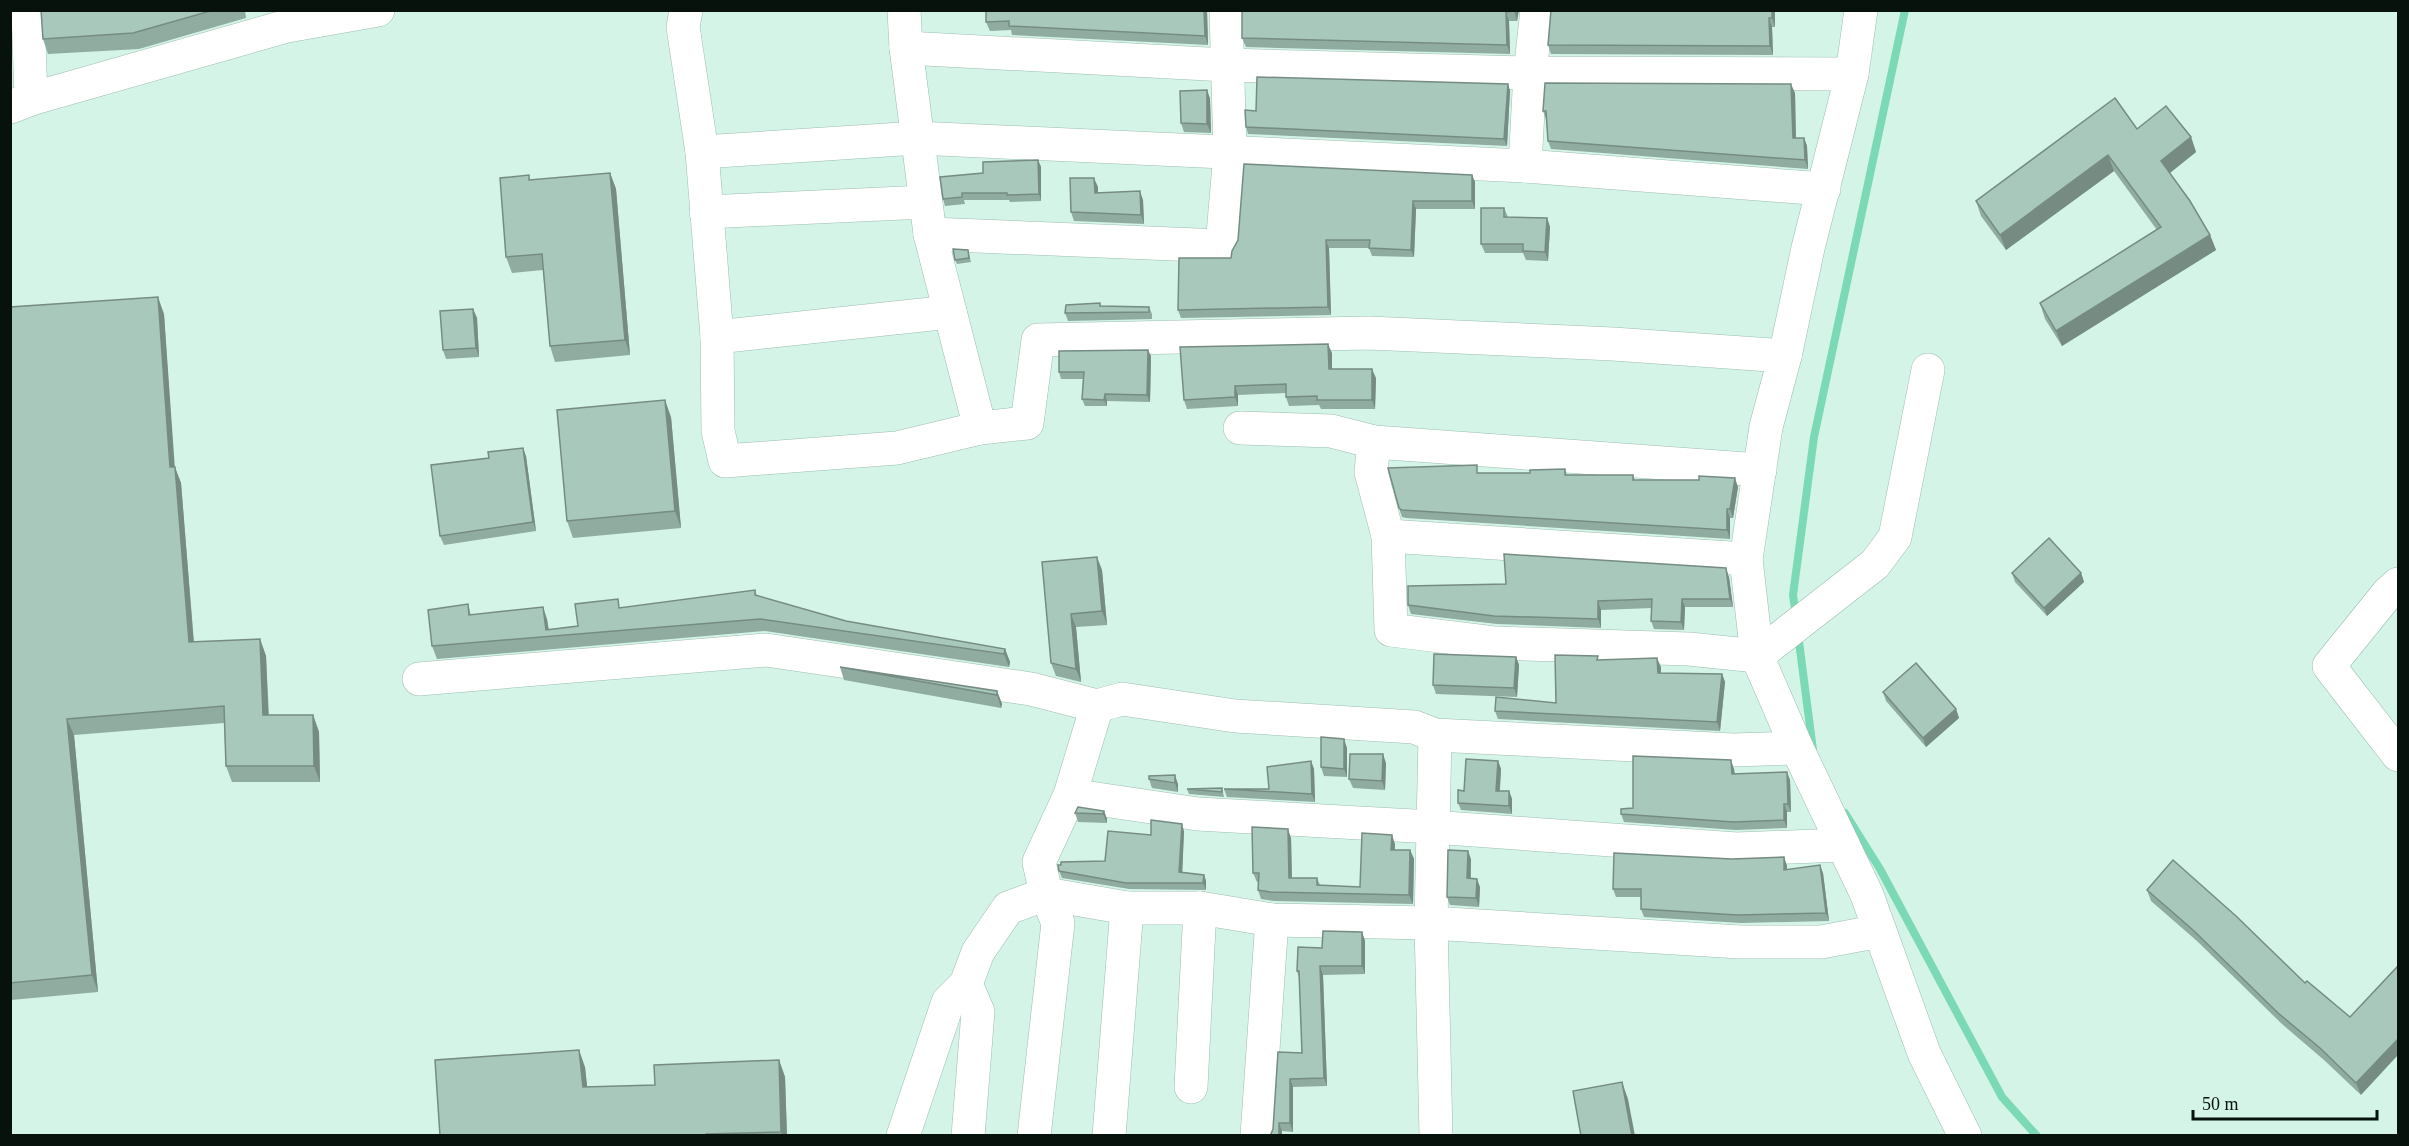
<svg xmlns="http://www.w3.org/2000/svg" width="2409" height="1146" viewBox="0 0 2409 1146" font-family="Georgia,serif">
  <rect width="100%" height="100%" fill="#d3f4e6"/>
  <g fill="none" stroke-linecap="round" stroke-linejoin="round">
    <g stroke="#7bd9b6" stroke-width="8">
      <path d="M1796,616L1793,595L1814,437L1905,10"/>
      <path d="M1798,634L1813,750"/>
      <path d="M1845,813L1880,869L2002,1097L2037,1136"/>
    </g>
    <defs>
      <g id="minor">
        <path d="M28,10L31,99"/>
        <path d="M686,10L683,27L702,152L717,337L718,431L725,461L897,448L980,428"/>
        <path d="M904,10L906,48L930,234L980,428L1027,423L1038,340L1369,333L1613,344L1785,356"/>
        <path d="M1861,10L1852,74L1808,248L1785,356L1766,427L1746,559L1757,656L1797,748L1867,895L1924,1053L1965,1136"/>
        <path d="M906,48L1226,65L1530,73L1852,74"/>
        <path d="M10,107L31,99L287,26L378,10"/>
        <path d="M702,152L917,138L1525,166L1824,189"/>
        <path d="M1525,166L1530,73L1537,10"/>
        <path d="M706,212L925,202"/>
        <path d="M930,234L1222,246L1230,153L1226,10"/>
        <path d="M717,337L950,312"/>
        <path d="M1240,428L1331,431L1374,442L1760,470"/>
        <path d="M1374,442L1371,472L1388,536L1391,630L1496,643L1689,649L1757,656L1875,564L1895,537L1928,370"/>
        <path d="M1388,536L1746,559"/>
        <path d="M2398,584L2388,593L2329,666L2398,755"/>
        <path d="M419,679L766,650L1031,689L1097,706L1122,699L1235,716L1414,727L1435,735L1733,750L1797,748"/>
        <path d="M1435,735L1431,923L1436,1136"/>
        <path d="M1070,795L1198,814L1432,827L1736,849L1843,845"/>
        <path d="M966,984L978,1012L968,1136"/>
        <path d="M1191,1087L1200,908"/>
        <path d="M903,1136L948,1002L966,984L978,952L1008,908L1046,894L1127,908H1200L1272,920L1431,923L1740,942H1821L1880,931"/>
        <path d="M1034,1136L1058,923L1046,894L1039,862L1070,795L1097,706"/>
        <path d="M1109,1136L1127,908"/>
        <path d="M1257,1136L1272,920"/>
      </g>
    </defs>
    <use href="#minor" stroke="#9ebdb0" stroke-width="34"/>
    <use href="#minor" stroke="#fff" stroke-width="33"/>
  </g>
  <g fill="#90aca1">
    <path d="M41,10H245L246,18L139,49L48,54L43,39Z"/>
    <path d="M1207,10L1208,45L1012,35L1011,30L990,31L986,22Z"/>
    <path d="M1519,10L1517,21H1509L1510,54L1246,47L1242,38Z"/>
    <path d="M1775,10V27H1772L1773,55L1551,54L1548,45Z"/>
    <path d="M1508,84L1510,91L1507,146L1248,134L1246,127L1256,111Z"/>
    <path d="M1207,90L1210,99L1211,133L1184,132L1181,123Z"/>
    <path d="M1795,93L1796,138H1804L1807,146L1808,169L1551,149L1548,141L1546,119L1543,111Z"/>
    <path d="M2137,129L2191,137L2196,152L2170,173L2210,235L2216,250L2062,346L2045,319L2040,303L2157,230L2114,171L2006,250L1981,216L1976,201Z"/>
    <path d="M1038,160L1041,167V201L1010,202L1009,200H964L965,204L945,206L943,199L983,173Z"/>
    <path d="M610,173L616,189L630,355L555,362L550,346L543,270L512,273L506,257L531,180Z"/>
    <path d="M1472,175L1475,182V209H1416L1414,257L1372,256L1369,248H1329L1331,315L1181,318L1178,310L1231,258Z"/>
    <path d="M1098,187V193L1143,200L1144,224L1074,221L1071,212Z"/>
    <path d="M1504,208L1508,217L1547,218L1550,227L1548,261L1526,260L1523,253H1485L1481,244Z"/>
    <path d="M968,250L971,262L957,264L955,260Z"/>
    <path d="M1100,303L1101,306L1149,307L1152,314V319L1068,321L1065,313Z"/>
    <path d="M10,307L164,314L174,467L181,483L194,642L260,639L266,656L269,715H313L319,732L320,782H232L226,766L224,723L74,735L98,992L11,1000Z"/>
    <path d="M473,309L477,318L479,357L446,359L443,350Z"/>
    <path d="M1332,353V369L1376,378L1375,409H1321L1319,405L1289,406L1286,397V393L1238,395V406L1187,409L1184,400Z"/>
    <path d="M1151,356L1150,402L1107,401V406H1085L1082,399L1083,379H1061L1059,372Z"/>
    <path d="M671,417L681,528L573,538L567,521Z"/>
    <path d="M526,456L536,531L444,545L440,536L489,458Z"/>
    <path d="M1565,469L1567,475H1633L1635,480L1738,487L1733,518H1730V539L1406,518L1402,517L1399,508L1480,473H1530Z"/>
    <path d="M1042,562L1102,570L1107,625L1076,627L1081,682L1056,676L1051,663Z"/>
    <path d="M2012,573H2081L2084,582L2047,616L2015,582Z"/>
    <path d="M1729,577L1733,607H1685L1684,630L1654,629L1651,621L1652,608L1601,610V628L1497,624L1411,614L1408,605L1506,584Z"/>
    <path d="M755,590L757,596L846,621L1005,649L1010,662L1009,667L765,631L437,659L432,646L468,604L471,615L547,619L549,629L578,626L621,608Z"/>
    <path d="M1516,657L1519,665L1517,697L1436,694L1433,685Z"/>
    <path d="M1599,660L1661,667V673L1722,674L1725,682L1720,731L1498,719L1495,711L1556,703Z"/>
    <path d="M840,667L997,691L1002,704L1001,708L844,680Z"/>
    <path d="M1883,692L1956,709L1959,718L1926,747L1886,701Z"/>
    <path d="M1347,748V777L1324,776L1321,767Z"/>
    <path d="M1311,761L1314,769L1315,802L1227,797L1224,789H1269Z"/>
    <path d="M1498,761L1501,769L1500,791H1509L1512,799V814L1461,810L1458,803L1464,791Z"/>
    <path d="M1386,763L1385,790L1353,788L1349,779Z"/>
    <path d="M1734,769L1735,774L1790,780L1791,812H1787V828L1736,830L1624,822L1621,814Z"/>
    <path d="M1149,779L1178,784V792L1152,788Z"/>
    <path d="M1222,788L1224,797L1189,794L1187,789Z"/>
    <path d="M1104,811L1107,819V823L1078,822L1075,813Z"/>
    <path d="M1184,831L1182,873L1204,875L1206,881V890L1129,889L1062,878L1059,871L1105,861L1151,835Z"/>
    <path d="M1291,838L1292,878H1317L1320,885L1360,887L1395,844V850H1410L1414,859L1413,904L1274,901L1261,899L1258,890V882H1257L1253,873Z"/>
    <path d="M1784,857L1787,866V869L1823,873L1829,921L1741,923L1644,917L1641,909V897H1616L1613,889L1732,859Z"/>
    <path d="M1471,859V878L1480,887L1479,907L1450,905L1447,897Z"/>
    <path d="M2147,890L2305,983L2350,1017L2361,1095L2324,1060L2282,1024L2197,941L2151,901Z"/>
    <path d="M1362,932L1365,941V974L1323,975L1327,1086L1293,1087V1132L1282,1131L1273,1129L1278,1052L1302,1053L1299,978L1297,971L1322,948Z"/>
    <path d="M779,1060L785,1077L787,1136H440L585,1067L587,1087L655,1085Z"/>
  </g>
  <g fill="#768c83">
    <path d="M1204,10H1207L1208,45L1205,36Z"/>
    <path d="M1514,10H1519L1517,21L1514,11Z"/>
    <path d="M1772,10H1775V27L1772,18Z"/>
    <path d="M1506,12L1509,21L1510,54L1507,45Z"/>
    <path d="M1769,18L1772,27L1773,55L1770,46Z"/>
    <path d="M1508,84L1510,91L1507,146L1504,139Z"/>
    <path d="M1791,84L1795,93L1796,147L1793,138Z"/>
    <path d="M1207,90L1210,99L1211,133L1207,124Z"/>
    <path d="M2191,137L2196,152L2166,176L2161,161Z"/>
    <path d="M1804,138L1807,146L1808,169L1805,160Z"/>
    <path d="M2108,155L2114,171L2006,250L2000,235Z"/>
    <path d="M1038,160L1041,167V201L1039,194Z"/>
    <path d="M610,173L616,189L630,355L625,340Z"/>
    <path d="M1472,175L1475,182V209L1472,201Z"/>
    <path d="M1094,178L1098,187V202L1095,193Z"/>
    <path d="M1140,191L1143,200L1144,224L1141,215Z"/>
    <path d="M1413,201L1416,209L1414,257L1411,250Z"/>
    <path d="M1547,218L1550,227L1548,261L1545,252Z"/>
    <path d="M2210,235L2216,250L2062,346L2056,331Z"/>
    <path d="M1326,240L1329,248L1331,315L1328,307Z"/>
    <path d="M158,297L164,314L176,484L170,467Z"/>
    <path d="M473,309L477,318L479,357L476,348Z"/>
    <path d="M1328,344L1332,353V378L1329,369Z"/>
    <path d="M1148,350L1151,356L1150,402L1147,395Z"/>
    <path d="M1372,369L1376,378L1375,409L1372,400Z"/>
    <path d="M1235,386L1238,395V406L1235,397Z"/>
    <path d="M1105,394L1107,401V406L1104,400Z"/>
    <path d="M665,400L671,417L681,528L675,511Z"/>
    <path d="M523,448L526,456L536,531L533,522Z"/>
    <path d="M175,467L181,483L195,659L189,642Z"/>
    <path d="M1735,478L1738,487L1733,518L1730,509Z"/>
    <path d="M1727,509L1730,518V539L1727,530Z"/>
    <path d="M1097,557L1102,570L1107,625L1102,611Z"/>
    <path d="M1726,568L1729,577L1733,607L1730,599Z"/>
    <path d="M2081,573L2084,582L2047,616L2044,608Z"/>
    <path d="M1682,599L1685,607L1684,630L1681,622Z"/>
    <path d="M1598,601L1601,610V628L1598,619Z"/>
    <path d="M543,607L547,619L549,637L546,630Z"/>
    <path d="M1071,614L1076,627L1081,682L1076,669Z"/>
    <path d="M260,639L266,656L269,732L263,715Z"/>
    <path d="M1005,649L1010,662L1009,667L1004,654Z"/>
    <path d="M1516,657L1519,665L1517,697L1514,688Z"/>
    <path d="M1657,658L1661,667V681L1658,673Z"/>
    <path d="M1722,674L1725,682L1720,731L1717,722Z"/>
    <path d="M997,691L1002,704L1001,708L997,695Z"/>
    <path d="M1956,709L1959,718L1926,747L1923,738Z"/>
    <path d="M313,715L319,732L320,782L314,766Z"/>
    <path d="M67,719L74,735L98,992L92,975Z"/>
    <path d="M1344,739L1347,748V777L1344,769Z"/>
    <path d="M1383,754L1386,763L1385,790L1382,781Z"/>
    <path d="M1731,760L1734,769L1735,782L1732,774Z"/>
    <path d="M1311,761L1314,769L1315,802L1312,794Z"/>
    <path d="M1498,761L1501,769L1499,799L1496,791Z"/>
    <path d="M1787,772L1790,780L1791,812L1788,804Z"/>
    <path d="M1175,775L1178,784V792L1175,783Z"/>
    <path d="M1509,791L1512,799V814L1509,806Z"/>
    <path d="M1784,804L1787,812V828L1784,820Z"/>
    <path d="M1104,811L1107,819V823L1103,814Z"/>
    <path d="M1182,824L1184,831L1182,879L1179,872Z"/>
    <path d="M1288,829L1291,838L1292,886L1289,878Z"/>
    <path d="M1392,835L1395,844L1394,859L1391,850Z"/>
    <path d="M1410,850L1414,859L1413,904L1409,895Z"/>
    <path d="M1468,851L1471,859L1470,887L1467,878Z"/>
    <path d="M1784,857L1787,866V878L1784,870Z"/>
    <path d="M1820,865L1823,873L1829,921L1826,913Z"/>
    <path d="M1204,875L1206,881V890L1203,883Z"/>
    <path d="M1477,879L1480,887L1479,907L1476,898Z"/>
    <path d="M1362,932L1365,941V974L1362,966Z"/>
    <path d="M1320,966L1323,975L1327,1086L1324,1078Z"/>
    <path d="M2398,1039V1055L2361,1095L2356,1083Z"/>
    <path d="M579,1050L585,1067L589,1104L583,1087Z"/>
    <path d="M779,1060L785,1077L787,1136H783L781,1132Z"/>
    <path d="M1290,1079L1293,1087V1132L1290,1123Z"/>
    <path d="M1622,1082L1628,1099L1635,1136H1632Z"/>
    <path d="M1279,1123L1282,1131V1136H1279Z"/>
  </g>
  <g fill="#a8c8bb" stroke="#768c83" stroke-width="1.5">
    <path d="M41,10H214L133,33L43,39Z"/>
    <path d="M986,10H1204L1205,36L1009,26V21L986,22Z"/>
    <path d="M1242,10H1514V11L1506,12L1507,45L1242,38Z"/>
    <path d="M1551,10H1772V18H1769L1770,46L1548,45Z"/>
    <path d="M1257,77L1508,84L1504,139L1246,127L1245,110L1256,111Z"/>
    <path d="M1545,83L1791,84L1793,138H1804L1805,160L1548,141L1546,111H1543Z"/>
    <path d="M1207,90V124L1181,123L1180,91Z"/>
    <path d="M2115,98L2137,129L2166,106L2191,137L2161,161L2190,201L2210,235L2056,331L2040,303L2161,227L2108,155L2000,235L1976,201Z"/>
    <path d="M1038,160L1039,194L1007,195V193H962V197L943,199L940,177L983,173V162Z"/>
    <path d="M1244,164L1472,175V201H1413L1411,250L1369,248L1370,240H1326L1328,307L1178,310L1179,258H1231L1232,251L1238,240Z"/>
    <path d="M610,173L625,340L550,346L542,254L506,257L500,178L529,175V180Z"/>
    <path d="M1070,178H1094L1095,193L1140,191L1141,215L1071,212Z"/>
    <path d="M1481,208H1504V217L1547,218L1545,252L1523,251V244H1481Z"/>
    <path d="M953,249L968,250L969,258L955,260Z"/>
    <path d="M158,297L170,467H175L189,642L260,639L263,715H313L314,766H226L224,706L67,719L92,975L10,983V307Z"/>
    <path d="M1100,303V306L1149,307V312L1065,313L1066,305Z"/>
    <path d="M473,309L476,348L443,350L440,311Z"/>
    <path d="M1328,344L1329,369H1372V400H1317V396L1286,397V384L1235,386V397L1184,400L1180,347Z"/>
    <path d="M1148,350L1147,395L1105,394L1104,400L1082,399L1084,372H1059V351Z"/>
    <path d="M665,400L675,511L567,521L557,410Z"/>
    <path d="M523,448L533,522L440,536L431,465L489,458L488,452Z"/>
    <path d="M1477,465V473H1530V470L1565,469V475H1633V480H1699V476L1735,478L1730,509H1727V530L1402,510L1399,508L1388,468Z"/>
    <path d="M2049,538L2081,573L2044,608L2012,573Z"/>
    <path d="M1504,554L1726,568L1730,599H1682L1681,622L1651,621L1652,599L1598,601V619L1494,616L1408,605V586L1506,584Z"/>
    <path d="M1097,557L1102,611L1071,614L1076,669L1051,663L1042,562Z"/>
    <path d="M755,590V595L846,621L1005,649L1004,654L760,619L432,646L428,610L468,604L469,615L543,607L546,630L578,626L575,604L618,599L619,608Z"/>
    <path d="M1434,654L1516,657L1514,688L1433,685Z"/>
    <path d="M1555,655L1598,656L1597,660L1657,658L1658,673L1722,674L1717,722L1495,711L1496,697L1556,703Z"/>
    <path d="M1916,663L1956,709L1923,738L1883,692Z"/>
    <path d="M840,667L997,691V695Z"/>
    <path d="M1321,737L1344,739V769L1321,767Z"/>
    <path d="M1350,754H1383L1382,781L1349,779Z"/>
    <path d="M1633,756L1731,760L1732,774L1787,772L1788,804H1784V820L1733,822L1621,814V809L1633,808Z"/>
    <path d="M1466,759L1498,761L1496,791H1509V806L1458,803V790L1464,791Z"/>
    <path d="M1311,761L1312,794L1224,789H1269L1267,767Z"/>
    <path d="M1175,775V783L1149,779V776Z"/>
    <path d="M1222,788V792L1187,789Z"/>
    <path d="M1078,807L1104,811L1103,814L1075,813Z"/>
    <path d="M1151,820L1182,824L1179,872L1204,875L1203,883H1126L1059,871L1058,865H1061V862L1105,861L1108,831L1151,835Z"/>
    <path d="M1252,827L1288,829L1289,878H1317V885L1360,887L1362,833L1392,835L1391,850H1410L1409,895L1270,892L1258,890L1259,873H1253Z"/>
    <path d="M1448,850L1468,851L1467,878L1477,879L1476,898L1447,897Z"/>
    <path d="M1614,853L1732,859L1784,857V870L1820,865L1826,913L1737,915L1641,909V889H1613Z"/>
    <path d="M2173,860L2236,916L2305,983L2307,981L2350,1017L2398,966V1039L2356,1083L2320,1048L2278,1013L2193,930L2147,890Z"/>
    <path d="M1323,931L1362,932V966H1320L1324,1078L1290,1079V1123H1279V1136H1270L1273,1129L1278,1052L1302,1053L1299,971H1297L1298,947L1322,948Z"/>
    <path d="M579,1050L583,1087L655,1085L654,1065L779,1060L781,1132L706,1134V1136H440L435,1060Z"/>
    <path d="M1622,1082L1632,1136H1581L1573,1091Z"/>
  </g>
  <rect width="2409" height="1146" fill="none" stroke="#07120d" stroke-width="24"/>
  <path d="M2193 1110v9h184v-9" fill="none" stroke="#07120d" stroke-width="3"/>
  <text x="2202" y="1110" font-size="18" fill="#07120d" stroke="#d3f4e6" stroke-width="4.5" paint-order="stroke">50 m</text>
</svg>
